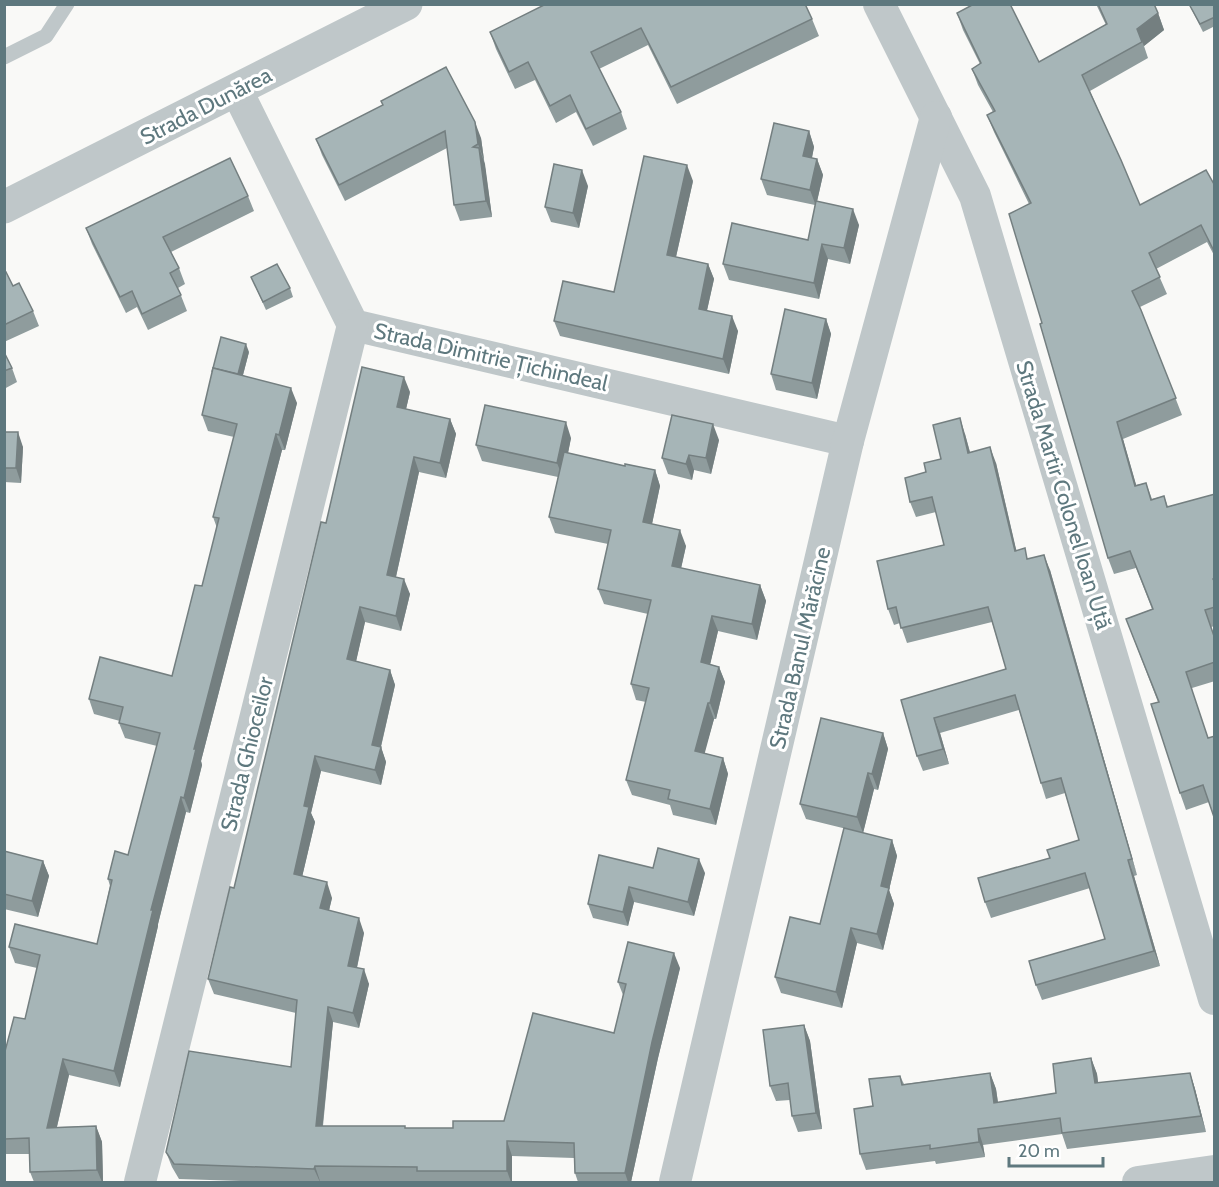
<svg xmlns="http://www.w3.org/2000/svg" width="1219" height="1187" viewBox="0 0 1219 1187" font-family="Cabin,sans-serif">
  <rect width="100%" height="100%" fill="#f9f9f7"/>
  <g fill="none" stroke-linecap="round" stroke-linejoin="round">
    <path stroke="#bfc7c9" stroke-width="15" d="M4,57L46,36L67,4"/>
    <g stroke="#bfc7c9" stroke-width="32">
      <path d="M879,4L975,196L1214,999"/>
      <path d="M237,91L353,325L848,441"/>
      <path d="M140,1182L353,325"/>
      <path d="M675,1182L848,441L936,117"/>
      <path d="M1138,1182L1214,1171"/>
    </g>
    <path stroke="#bfc7c9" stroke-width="33" d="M4,207L406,4"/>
  </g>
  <g fill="#8f9c9d">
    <path d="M1096,4H1154L1158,13L1164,30L1144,46L1148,58L1090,91L1140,205L1215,186V257L1207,242L1156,269L1167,294L1140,307L1182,415L1123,439L1136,485L1146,483L1152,499L1164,496L1168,507L1215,494V626L1211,627L1215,638V681L1192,688L1209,802L1186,810L1180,793L1158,702L1126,619L1152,609L1136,568L1114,574L1108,558L1042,323L1029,204L994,132L987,115L993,112L978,85L972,69L980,64L963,30L957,13L1039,62L1106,25Z"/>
    <path d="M1189,4H1215V26L1203,32Z"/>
    <path d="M812,19L819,36L677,104L648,45L599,69L621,112L627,129L593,146L576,112L556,123L535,80L515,89L496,49L490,32Z"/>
    <path d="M381,101L481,138L492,217L460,221L454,205L447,148L345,201L322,155L316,139L383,105Z"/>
    <path d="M809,131L814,147L812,158L817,159L823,175L817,201L859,225L850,264L828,259L819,299L729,280L723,264L808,240L815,205L767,195L761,179Z"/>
    <path d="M693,181L676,257L708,264L714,279L707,310L738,331L729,374L560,336L554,321L614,292Z"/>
    <path d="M588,186L579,228L551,222L545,207Z"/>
    <path d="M248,196L254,211L171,252L179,268L185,284L178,288L187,311L148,330L137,307L126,313L92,244L86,228Z"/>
    <path d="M4,273L13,286L33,311L39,326L4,342Z"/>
    <path d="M251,277L290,288L293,297L266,310Z"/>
    <path d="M826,319L831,334L817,399L776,390L771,374Z"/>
    <path d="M4,352L12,368L17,382L4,389Z"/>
    <path d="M249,352L243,375L297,403L285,450H282L248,579L201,761L202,765L190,813L186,812L158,924V926L120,1087L69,1075L57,1127L96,1126L102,1142L103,1182H34L30,1172V1154H4V1055L25,1019L37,968L15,963L9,947L97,944L110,886L108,879L128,855L157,746L125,738L119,723L120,721L94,714L89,699L172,676L202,586L217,528L213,517L234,437L208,431L202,415Z"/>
    <path d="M410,392L406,409L450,419L456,434L446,478L419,472L396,577L410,594L401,631L365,622L356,661L390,670L395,685L381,747L386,762L381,785L321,771L311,813L315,822L302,877L332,898L329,910L364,933L357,968L369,984L359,1028L333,1022L323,1126H405V1128H453L504,1121L614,1033L623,995L618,982L680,968L658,1058L631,1182H578L575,1173L574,1158L512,1156V1182L320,1181V1182H269L179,1179L172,1167L166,1152L291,1067L296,1013L214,994L208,979L234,888L326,523Z"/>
    <path d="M4,432L23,447L21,483L4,482Z"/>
    <path d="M965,434L970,452L996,463L1016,550L1029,559L1050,570L1137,875L1134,876L1160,966L1042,1000L1036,985L1105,939L1090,888L991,918L985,902L1050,858L1079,840L1065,793L1046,799L1041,783L1019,710L940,733L949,764L923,771L917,756L901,700L1006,669L992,622L907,643L900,623L894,625L888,609L944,545L936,512L916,517L910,502L926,472L941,459Z"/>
    <path d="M571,438L568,453L625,466L655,470L660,486L652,524L686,546L681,568L760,585L766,601L757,640L718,631L710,664L719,667L725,682L716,719H714L704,753L723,758L728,774L716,825L673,815L670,805L632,795L626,780L646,702L636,700L631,684L648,614L604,604L598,589L608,544L555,533L549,517L558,477L482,461L476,445Z"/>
    <path d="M719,440L711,474L694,470L692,480L668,474L662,458Z"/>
    <path d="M883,733L888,749L878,790L874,789L863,833L806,819L800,804Z"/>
    <path d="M892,840L897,856L889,890L894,904L883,950L857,943L842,1008L781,993L775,977Z"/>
    <path d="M4,851L43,861L49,876L38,917L4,909Z"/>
    <path d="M653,868L705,873L694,916L634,902L628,926L593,918L588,904Z"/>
    <path d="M804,1025L810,1041L822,1129L798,1132L792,1116L790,1100L776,1101L770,1086Z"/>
    <path d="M1091,1058L1097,1074L1098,1083L1190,1073L1195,1089L1206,1132L1067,1149L1062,1134L983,1145L985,1157L936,1164L935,1161L866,1170L860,1154L873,1106L900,1076L904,1084L990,1073L996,1089L998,1102L1056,1093Z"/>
  </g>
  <g fill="#747f80">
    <path d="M1158,13L1164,30L1144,46L1137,29Z"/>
    <path d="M475,122L481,138L484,160L478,144Z"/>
    <path d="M809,131L814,147L809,172L803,156Z"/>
    <path d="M479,148L485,164L492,217L486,201Z"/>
    <path d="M817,159L823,175L816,206L810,190Z"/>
    <path d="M687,165L693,181L673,270L667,255Z"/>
    <path d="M582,170L588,186L579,228L573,213Z"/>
    <path d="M853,209L859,225L850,264L844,248Z"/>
    <path d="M822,244L828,259L819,299L814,283Z"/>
    <path d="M708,264L714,279L704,324L699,309Z"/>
    <path d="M732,316L738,331L729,374L723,359Z"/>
    <path d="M826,319L831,334L817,399L812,383Z"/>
    <path d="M246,344L249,352L240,386L237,378Z"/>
    <path d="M404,377L410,392L403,422L397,407Z"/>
    <path d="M291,388L297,403L285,450L279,435Z"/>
    <path d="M960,418L965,434L974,468L968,453Z"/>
    <path d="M450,419L456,434L446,478L440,463Z"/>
    <path d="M566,422L571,438L563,478L557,463Z"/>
    <path d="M1117,422L1123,439L1141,502L1135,486Z"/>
    <path d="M713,424L719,440L711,474L706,458Z"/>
    <path d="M18,432L23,447L21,483L16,468Z"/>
    <path d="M276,434L282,450L201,761L202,765L190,813L184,798L194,749Z"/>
    <path d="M990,447L996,463L1020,566L1015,551Z"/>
    <path d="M689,455L694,470L692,480L686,464Z"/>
    <path d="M414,457L419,472L393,590L387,575Z"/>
    <path d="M655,470L660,486L649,538L643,522Z"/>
    <path d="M680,530L686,546L678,582L672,566Z"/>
    <path d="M1044,555L1050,570L1137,875L1132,859Z"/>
    <path d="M404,579L410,594L401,631L396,616Z"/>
    <path d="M760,585L766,601L757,640L752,624Z"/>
    <path d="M360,607L365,622L353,675L347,659Z"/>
    <path d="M712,616L718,631L707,678L701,662Z"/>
    <path d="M719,667L725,682L716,719L710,703Z"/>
    <path d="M390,670L395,685L380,750L381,747L386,762L381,785L375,770L372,745Z"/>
    <path d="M708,703L714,719L701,767L695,751Z"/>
    <path d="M934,718L940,733L949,764L943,749Z"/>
    <path d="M883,733L888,749L878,790L872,774Z"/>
    <path d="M315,756L321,771L311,813L315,822L299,890L294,874L304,806Z"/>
    <path d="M723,758L728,774L716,825L710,809Z"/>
    <path d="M868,773L874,789L863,833L857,817Z"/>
    <path d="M181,797L186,812L158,924V926L120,1087L114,1071L151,910Z"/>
    <path d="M892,840L897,856L889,890L894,904L883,950L877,934L881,886Z"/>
    <path d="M699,859L705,873L694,916L688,902Z"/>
    <path d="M1128,860L1134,876L1160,966L1154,951Z"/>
    <path d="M43,861L49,876L38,917L32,901Z"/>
    <path d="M327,882L332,898L326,923L320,908Z"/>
    <path d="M629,887L634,902L628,926L623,912Z"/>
    <path d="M359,918L364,933L354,981L348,966Z"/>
    <path d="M851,928L857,943L842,1008L836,992Z"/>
    <path d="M674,953L680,968L658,1058L631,1182H628L625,1173L652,1042Z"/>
    <path d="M364,969L369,984L359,1028L353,1013Z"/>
    <path d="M328,1007L333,1022L321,1141L316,1126Z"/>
    <path d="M804,1025L810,1041L822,1129L816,1113Z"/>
    <path d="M1091,1058L1097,1074L1100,1099L1095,1083Z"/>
    <path d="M63,1059L69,1075L53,1143L47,1128Z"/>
    <path d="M990,1073L996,1089L1000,1118L994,1103Z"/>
    <path d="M1190,1073L1195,1089L1206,1132L1201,1116Z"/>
    <path d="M96,1126L102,1142L103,1182H102L97,1170Z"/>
    <path d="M978,1129L983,1145L985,1157L979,1142Z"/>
    <path d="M507,1141L512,1156V1182H511L507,1171Z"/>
    <path d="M315,1166L320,1181V1182L314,1169Z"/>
  </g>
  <g fill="#a6b5b7" stroke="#747f80" stroke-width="1.5">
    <path d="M546,4H805L812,19L671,87L641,28L591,52L621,112L586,129L570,95L550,106L528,62L509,72L490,32Z"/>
    <path d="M974,4H1010L1039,62L1107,24L1098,4H1154L1158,13L1137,29L1142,42L1082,75L1121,160L1140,205L1206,170L1215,186V253L1201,225L1149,253L1160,277L1132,291L1141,310L1176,398L1117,422L1135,486L1146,483L1151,500L1164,496L1167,507L1215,494V578L1213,579L1215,582V607L1205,610L1215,639V662L1186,672L1208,738L1215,736V820L1203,785L1180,793L1151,704L1159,702L1126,619L1153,609L1130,551L1108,558L1040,324L1042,323L1009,214L1031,203L987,115L995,111L972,69L981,63L957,13Z"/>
    <path d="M1189,4H1215V17L1200,24Z"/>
    <path d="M446,67L475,122L478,144L473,147L479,148L486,201L454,205L445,131L339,185L316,139L383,105L381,101Z"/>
    <path d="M774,123L809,131L803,156L817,159L810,190L761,179Z"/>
    <path d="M644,156L687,165L667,255L708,264L699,309L732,316L723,359L554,321L563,281L614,292Z"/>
    <path d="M230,158L248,196L163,237L179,268L170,273L181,295L142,314L132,291L120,297L86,228Z"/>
    <path d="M554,164L582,170L573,213L545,207Z"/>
    <path d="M816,201L853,209L844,248L822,244L814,283L723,264L732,223L808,240Z"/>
    <path d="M277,264L290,288L263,302L251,277Z"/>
    <path d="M6,272L13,286L19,283L33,311L4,325V273Z"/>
    <path d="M785,309L826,319L812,383L771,374Z"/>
    <path d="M221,337L246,344L238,374L213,368L212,372Z"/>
    <path d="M4,352L12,368L4,371Z"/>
    <path d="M362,367L404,377L397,407L450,419L440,463L414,457L387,575L404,579L396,616L360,607L347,659L390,670L372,745L381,747L375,770L315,756L304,806L309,807L294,874L327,882L320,908L359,918L348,966L364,969L353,1013L328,1007L316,1126H405V1128H453V1121H504L533,1013L614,1033L626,984L618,982L628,942L674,953L652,1042L625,1173H575L574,1143L507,1141V1171H417V1167L315,1166L314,1169L174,1164L166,1152L189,1051L291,1067L297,1000L208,979L230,887L234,888L321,522L326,523Z"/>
    <path d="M213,368L291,388L279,435L276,434L242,564L194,749H196L184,798L181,797L151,910H153L114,1071L63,1059L47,1128L96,1126L97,1170L30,1172L29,1138L4,1139V1055L14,1017L25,1019L40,955L9,947L15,924L97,944L112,880L108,879L115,851L128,855L160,733L119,723L123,707L89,699L100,657L172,676L195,585L202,586L219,518L213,517L237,424L202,415Z"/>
    <path d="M485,405L566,422L557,463L476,445Z"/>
    <path d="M672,415L713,424L706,458L689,455L686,464L662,458Z"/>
    <path d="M960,418L968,453L990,447L1015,551L1025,548L1027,559L1044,555L1132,859L1128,860L1154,951L1036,985L1029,961L1105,939L1085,873L985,902L978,878L1050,858L1047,850L1079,840L1061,778L1041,783L1015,695L934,718L943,749L917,756L901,700L1006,669L988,607L901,628L896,607L888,609L877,561L944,545L932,497L910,502L905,478L926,472L924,463L941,459L933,425Z"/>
    <path d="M4,432H18L16,468H4Z"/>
    <path d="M564,452L625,466V464L655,470L643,522L680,530L672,566L760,585L752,624L712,616L701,662L719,667L710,703H708L695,751L723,758L710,809L668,799L670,790L626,780L649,688L631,684L651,600L598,589L611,530L549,517Z"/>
    <path d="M821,718L883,733L872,774L868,773L857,817L800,804Z"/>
    <path d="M844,828L892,840L881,886L889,888L877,934L851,928L836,992L775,977L790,917L820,924Z"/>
    <path d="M658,848L699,859L688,902L629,887L623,912L588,904L599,855L653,868Z"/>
    <path d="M4,851L43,861L32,901L4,894Z"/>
    <path d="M804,1025L816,1113L792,1116L788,1083L770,1086L763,1030Z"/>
    <path d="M1091,1058L1095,1083L1190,1073L1201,1116L1062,1133L1060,1118L978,1129L979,1142L930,1149V1145L860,1154L854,1109L873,1106L869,1079L900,1076L902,1085L990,1073L994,1103L1056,1093L1053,1064Z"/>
  </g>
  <g text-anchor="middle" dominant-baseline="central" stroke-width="6" stroke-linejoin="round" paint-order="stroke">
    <g font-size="22" fill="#5e787e" stroke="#fff">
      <text transform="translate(206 106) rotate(-27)">Strada Dunărea</text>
      <text transform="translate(491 357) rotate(13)">Strada Dimitrie Țichindeal</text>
      <text transform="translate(1064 495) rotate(73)">Strada Martir Colonel Ioan Uță</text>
      <text transform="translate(800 648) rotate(-77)">Strada Banul Mărăcine</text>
      <text transform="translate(247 754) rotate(-76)">Strada Ghioceilor</text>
    </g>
  </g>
  <rect width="1219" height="1187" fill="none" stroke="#5e787e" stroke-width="12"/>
  <path d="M1009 1157v9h94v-9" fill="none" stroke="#5e787e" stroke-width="3"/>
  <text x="1018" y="1157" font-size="18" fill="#5e787e" stroke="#ffffff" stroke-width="4.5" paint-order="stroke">20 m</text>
</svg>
